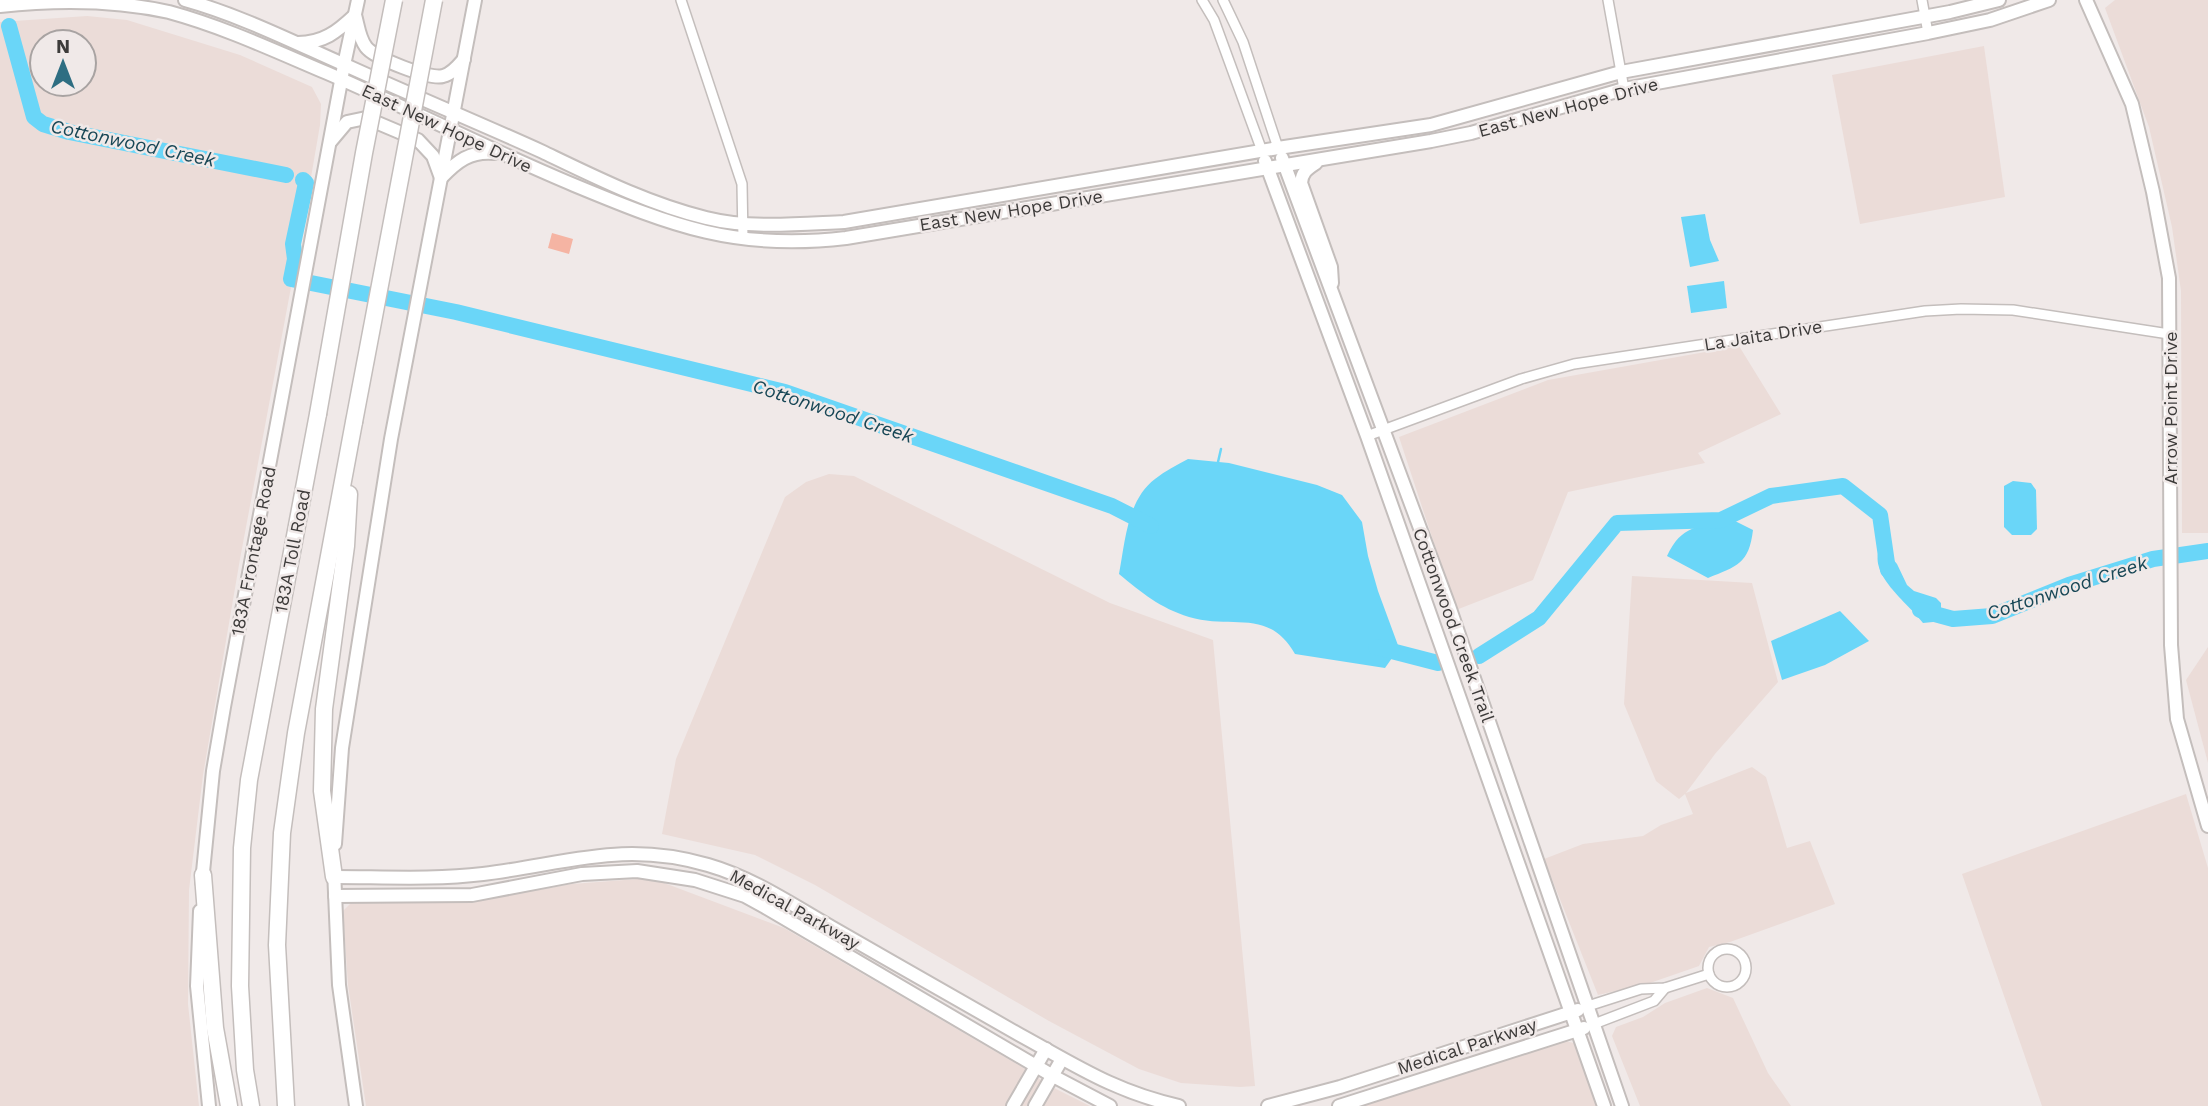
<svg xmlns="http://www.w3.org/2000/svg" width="2208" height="1106" viewBox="0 0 2208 1106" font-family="'Work Sans',sans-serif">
  <rect width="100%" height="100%" fill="#f0e9e8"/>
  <g fill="#ebdcd8" fill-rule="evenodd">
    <path d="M2115,0H2208V533H2182L2181,291L2172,227L2149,127L2105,8Z"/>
    <path d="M87,16L127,20L240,55L312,87L321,104L320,125L304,218L240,559L203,775L189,890L188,1004L199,1106H0V22ZM42,42H84V84H42Z"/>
    <path d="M1984,46L2005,197L1860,224L1832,75Z"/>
    <path d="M1739,346L1781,414L1698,453L1705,463L1568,492L1533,580L1456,610L1399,437L1548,380Z"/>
    <path d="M829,474L854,476L1110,603L1213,640L1255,1086L1240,1087L1181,1083L1139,1069L1049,1021L815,885L755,855L662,834L676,759L785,497L806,482Z"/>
    <path d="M1632,576L1752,583L1778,682L1715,754L1686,793L1752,767L1766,777L1787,848L1810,841L1835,904L1730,942L1709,947L1699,966L1650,983L1598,995L1544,859L1583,844L1643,836L1661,825L1693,814L1685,794L1679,799L1656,781L1624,704Z"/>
    <path d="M2208,647V763L2186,680Z"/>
    <path d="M2186,794L2208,868V1106H2042L1962,874Z"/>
    <path d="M651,878L784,928L1022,1067L1052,1087L1090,1106H366L348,985L343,911L351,903L470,902L572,884Z"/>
    <path d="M1707,988L1733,998L1768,1073L1791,1106H1640L1612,1036L1616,1027L1643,1017L1665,1003Z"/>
    <path d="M1560,1040L1574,1043L1597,1106H1355Z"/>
  </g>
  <path fill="#f5b4a3" d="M552,233L573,239L569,254L548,248Z"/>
  <g fill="#6ad6f8">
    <path d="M1705,214L1710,240L1719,261L1690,267L1681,217Z"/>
    <path d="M1724,281L1727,308L1691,313L1687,286Z"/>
    <path d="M1188,459L1229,463L1317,485L1342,495L1362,522L1368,556L1378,591L1399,648L1385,668L1295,654C1268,607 1232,630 1189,617C1160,608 1142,593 1119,574C1125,543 1127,500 1155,479C1165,471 1177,465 1188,459Z"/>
    <path d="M2013,481L2031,483L2036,490L2037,529L2031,535H2012L2004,527V486Z"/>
    <path d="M1727,517L1753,530C1749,564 1737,566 1708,578L1667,556C1682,524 1698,529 1727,517Z"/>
    <path d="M1881,545L1897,564L1907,585L1914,591L1936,598L1941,603V611L1933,622L1923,623C1909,603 1865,574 1881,545Z"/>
    <path d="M1840,611L1869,641L1825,665L1782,680L1771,641Z"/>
  </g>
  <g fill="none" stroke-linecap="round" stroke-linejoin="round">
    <path stroke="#6ad6f8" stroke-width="2.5" d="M1218,462L1221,449"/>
    <g stroke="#6ad6f8" stroke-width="16">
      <path d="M9,26L34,117L43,124L69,132L286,175"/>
      <path d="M303,180L306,183L293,244L295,259L291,279L456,312L785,392L1112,506L1151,526"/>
      <path d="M1920,610L1953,619L1992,616L2069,585L2153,559L2208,551"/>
      <path d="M1376,647L1438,663"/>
      <path d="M1479,656L1539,618L1617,523L1721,520L1771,496L1843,486L1880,515L1888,570"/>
    </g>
    <defs>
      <g id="street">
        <path d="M681,0L742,184L743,239"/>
        <path d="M1202,0L1214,20L1262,151"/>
        <path d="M1223,0L1243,42L1278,148"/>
        <path d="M1608,0L1624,89"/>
        <path d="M1922,0L1928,33"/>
        <path d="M1367,436L1521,379L1574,364L1925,311L1961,309L2013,310L2169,334"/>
        <circle cx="1727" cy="968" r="19"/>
        <path d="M1588,1006L1641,989L1665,988L1709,974"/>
        <path d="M1594,1024L1654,1001L1665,988"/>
      </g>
      <g id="secondary">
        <path d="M185,0C239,15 291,41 343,64C409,94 477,122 543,152C595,177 649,204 706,218C750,229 799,224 844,222L1278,148L1431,125L1621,72L1950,12L1999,0"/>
        <path d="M2086,0L2132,104L2153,192L2169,278L2171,645L2177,719L2208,826"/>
        <path d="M0,6C56,0 114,0 169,12C224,27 275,51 327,73C410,109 490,150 574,185C673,226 736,251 846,238L1431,141L1471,133L1624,89L1928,33L1990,20L2049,0"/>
        <path d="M298,43C323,43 337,32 355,15C358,25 359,38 366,47C374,58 430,80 443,76C452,74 458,66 464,59"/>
        <path d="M331,141L347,122L366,118L418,140L433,156L441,178C457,161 470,151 494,153"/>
        <path d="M1282,158L1449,606L1622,1106"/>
        <path d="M1265,161L1367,436L1604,1106"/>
        <path d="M1316,163C1307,169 1302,172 1301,183L1331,267L1332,283"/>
        <path d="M335,844L342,748L391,439L475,0"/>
        <path d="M334,870L339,985L356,1106"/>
        <path d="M334,877C383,877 434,880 483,874C566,864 623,840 708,865C753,878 791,904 831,927C894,963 956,999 1020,1035C1075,1065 1115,1092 1179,1106"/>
        <path d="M202,882L213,771L224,707L344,65L358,0"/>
        <path d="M335,896L472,895L582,874L637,871L695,880L745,896L765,907L1053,1076L1110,1106"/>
        <path d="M200,911L197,986L209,1106"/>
        <path d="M1013,1106L1046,1049"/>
        <path d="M1035,1106L1062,1059"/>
        <path d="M1268,1106L1340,1087L1578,1010"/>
        <path d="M1339,1106L1584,1028"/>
      </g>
      <g id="highway">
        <path d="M203,875L215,1028L229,1106"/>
        <path d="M334,877L322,791L324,709L346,546L349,494"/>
        <path d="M251,1106L245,1070L240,986L242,848L249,780L318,414"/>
        <path d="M286,1106L277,945L282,833L296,733L354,422"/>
      </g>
    </defs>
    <use href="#street" stroke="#c4bebc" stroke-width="12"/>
    <use href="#secondary" stroke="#c4bebc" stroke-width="16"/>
    <use href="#highway" stroke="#c4bebc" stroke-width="19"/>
    <use href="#street" stroke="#fff" stroke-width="9"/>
    <use href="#secondary" stroke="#fff" stroke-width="12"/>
    <use href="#highway" stroke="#fff" stroke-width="16"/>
    <defs>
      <g id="highway-bridge">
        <path d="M318,414L364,153L394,0"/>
        <path d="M354,422L434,0"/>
      </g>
    </defs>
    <use href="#highway-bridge" stroke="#c4bebc" stroke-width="19" stroke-linecap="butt"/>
    <use href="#highway-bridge" stroke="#fff" stroke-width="16"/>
  </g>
  <g text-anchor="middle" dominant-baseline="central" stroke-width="5" stroke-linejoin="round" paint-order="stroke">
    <g font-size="18" fill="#3d3b3a" stroke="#f0e9e8">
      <text transform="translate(1568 107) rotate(-15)">East New Hope Drive</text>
      <text transform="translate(447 128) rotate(25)">East New Hope Drive</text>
      <text transform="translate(1011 210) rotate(-9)">East New Hope Drive</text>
      <text transform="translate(1763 335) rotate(-9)">La Jaita Drive</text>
      <text transform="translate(2170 408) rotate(-90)">Arrow Point Drive</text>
      <text transform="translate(253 551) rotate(-79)">183A Frontage Road</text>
      <text transform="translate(292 551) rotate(-79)">183A Toll Road</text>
      <text transform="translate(1454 625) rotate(70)">Cottonwood Creek Trail</text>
      <text transform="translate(795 909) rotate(29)">Medical Parkway</text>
      <text transform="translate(1467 1046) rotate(-18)">Medical Parkway</text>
    </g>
    <g font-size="19" font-style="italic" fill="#184756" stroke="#f0e9e8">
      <text transform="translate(133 143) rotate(12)">Cottonwood Creek</text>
      <text transform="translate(833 411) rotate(18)">Cottonwood Creek</text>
      <text transform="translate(2067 588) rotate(-18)">Cottonwood Creek</text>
    </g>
  </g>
  <g transform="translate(63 63)"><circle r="33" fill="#f0e9e8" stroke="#a8a3a2" stroke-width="2"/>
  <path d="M0-5L12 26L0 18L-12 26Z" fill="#2e6e82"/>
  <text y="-10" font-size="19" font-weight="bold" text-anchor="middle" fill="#3d3b3a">N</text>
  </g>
</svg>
